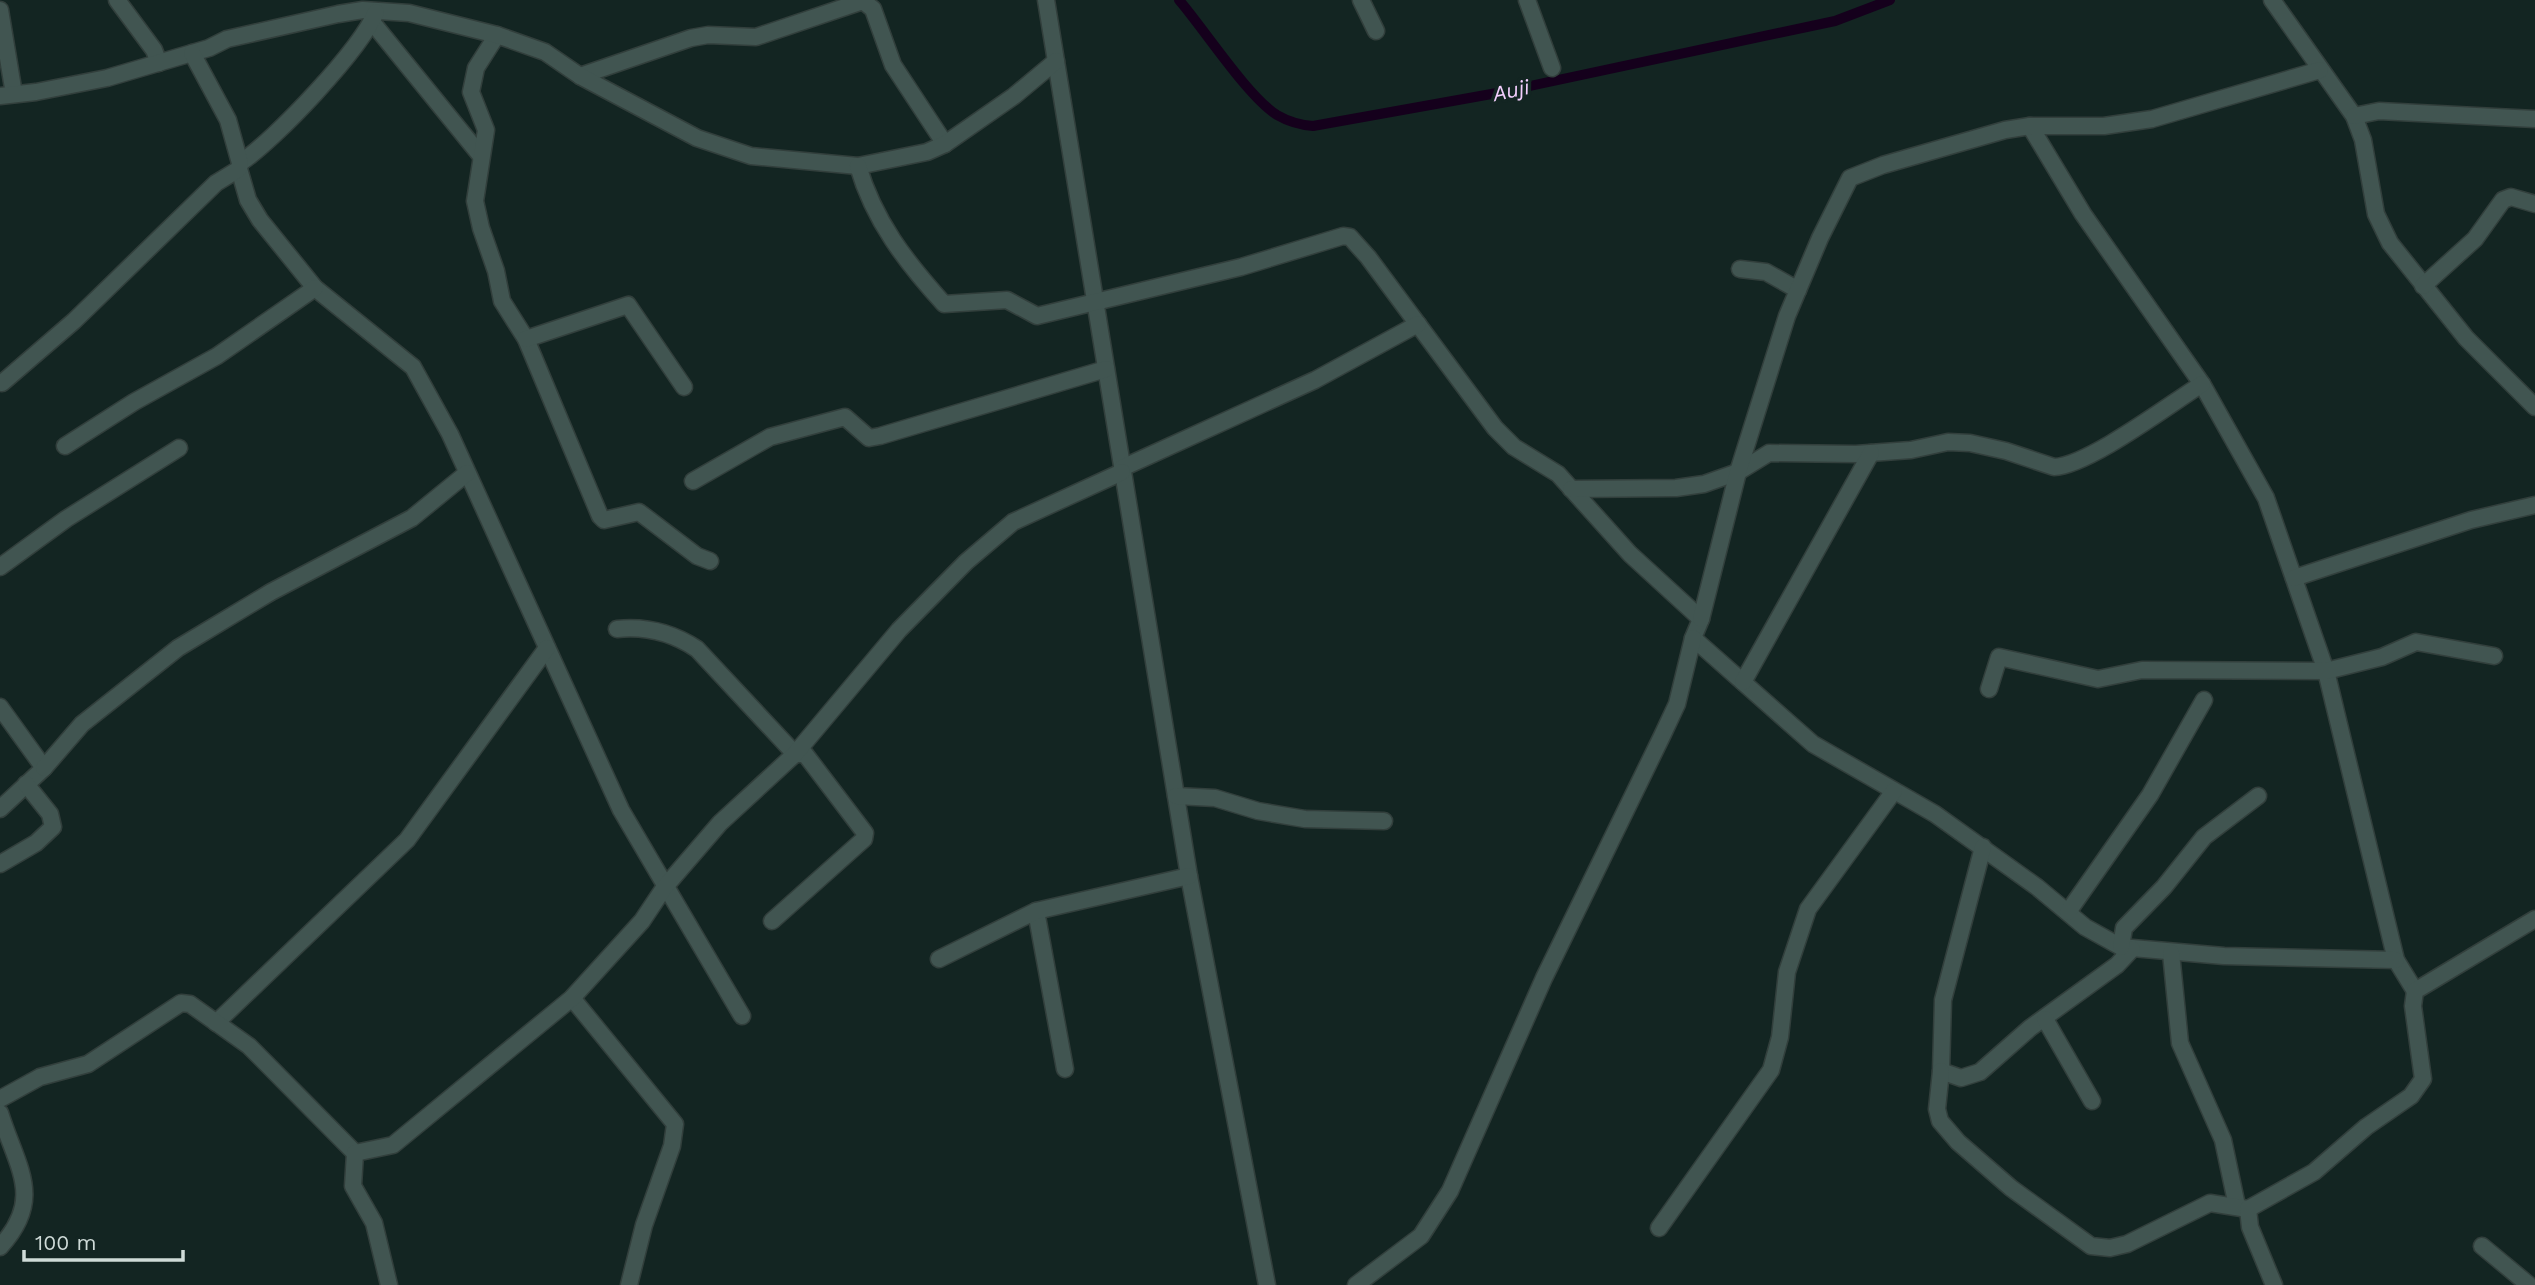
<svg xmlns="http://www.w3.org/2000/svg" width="2535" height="1285" viewBox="0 0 2535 1285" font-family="'Work Sans',sans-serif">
  <rect width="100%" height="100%" fill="#132522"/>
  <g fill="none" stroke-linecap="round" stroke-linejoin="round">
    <path stroke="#15001c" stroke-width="10" d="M1179,0C1204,29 1248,97 1277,115C1289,122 1300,125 1313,126L1497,93L1835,21L1890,0"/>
    <defs>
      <g id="minor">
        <path d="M117,0L154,50L159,63"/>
        <path d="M1046,0L1189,876L1267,1285"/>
        <path d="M1361,0L1376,31"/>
        <path d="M1527,0L1552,68"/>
        <path d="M2272,0L2354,116L2363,140L2376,214L2390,243L2466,338L2535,407"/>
        <path d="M0,10L14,94"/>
        <path d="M372,22L481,156"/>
        <path d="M497,35L476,68L471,92L486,130L475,201L481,228L496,271L502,301L526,339L600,516L604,520L639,512L697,556L710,561"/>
        <path d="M580,76L691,38L708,35L756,37L863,1L873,9L893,65L945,144"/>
        <path d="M0,96L36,92L107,78L209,48L227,39L338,14L363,10L409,13L497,35L545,52L580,76L697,138L751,156L858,166L927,152L945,144L1014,96L1056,61"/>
        <path d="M2354,116L2379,111L2535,119"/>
        <path d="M2030,126L2083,214L2202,384L2266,498L2326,671L2396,960L2415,991"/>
        <path d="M240,163C275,140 361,49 376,12"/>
        <path d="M858,166C874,221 906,262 944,304L1007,300L1037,316L1241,267L1343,236L1350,237L1368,257L1495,428L1514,447L1558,474L1630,554L1701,619L1693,638L1813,744L1935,814L2037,887L2085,927L2121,947L2224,956L2396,960"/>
        <path d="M239,169L248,200L260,220L315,288L413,367L450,434L621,810L742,1016"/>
        <path d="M1740,269L1766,272L1798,290"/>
        <path d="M2423,286L2475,239L2503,200L2511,197L2535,204"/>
        <path d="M526,339L628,305L684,387"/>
        <path d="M2,383L74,321L216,183L239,169L240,163L228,120L192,53"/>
        <path d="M65,446L134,402L217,356L315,288"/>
        <path d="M1122,468L1315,380L1418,324"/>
        <path d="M693,481L770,437L845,417L869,438L880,436L1106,369"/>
        <path d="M1571,489L1676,488L1704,484L1738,472L1769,453L1856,454L1911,450L1948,442L1970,443L2006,451L2054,467C2088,466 2170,404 2202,384"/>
        <path d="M0,567L66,519L179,448"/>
        <path d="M2294,578L2471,520L2535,505"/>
        <path d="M1701,619L1738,472L1787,316L1820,238L1850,178L1883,165L2005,130L2030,126H2104L2152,119L2320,70"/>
        <path d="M617,629C646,626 673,633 697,649L795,754H805L865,833L864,839L772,921"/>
        <path d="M1743,682L1871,453"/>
        <path d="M1989,689L1999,657L2098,679L2142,670L2326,671L2382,657L2416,642L2494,656"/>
        <path d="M0,707L44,768L0,809"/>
        <path d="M44,768L82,724L178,648L271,592L412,518L467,473"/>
        <path d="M1176,796L1215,798L1258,811L1305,819L1384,821"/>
        <path d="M1983,847L1943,1000L1941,1071L1961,1078L1980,1072L2030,1028L2117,965L2132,949"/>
        <path d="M0,864L36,843L53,827L50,814L26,784"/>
        <path d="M1036,911L1065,1069"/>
        <path d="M2068,912L2150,795L2204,700"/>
        <path d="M2121,947L2124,928L2164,887L2204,837L2258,796"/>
        <path d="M2171,953L2180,1043L2223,1140L2237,1206"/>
        <path d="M939,959L1036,911L1189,876"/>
        <path d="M572,998L675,1124L672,1146L644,1225L629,1285"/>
        <path d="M2045,1019L2092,1101"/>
        <path d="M216,1023L407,840L547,648"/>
        <path d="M1941,1071L1937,1109L1940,1121L1958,1142L2011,1188L2091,1246L2110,1248L2127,1244L2210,1203L2248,1209"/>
        <path d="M0,1099L40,1077L88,1064L181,1003L190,1004L249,1046L355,1153"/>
        <path d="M0,1113C17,1168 45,1198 0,1247"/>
        <path d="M1659,1228L1771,1070L1780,1037L1787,972L1808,909L1894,791"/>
        <path d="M2482,1246L2529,1285"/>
        <path d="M389,1285L374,1223L353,1186L355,1153L393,1145L572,998L642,921L664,888L720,823L795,754L899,630L966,562L1013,522L1122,472"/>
        <path d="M1356,1285L1421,1236L1450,1191L1544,978L1662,736L1677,704L1693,638"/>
        <path d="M2274,1285L2250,1227L2248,1209L2314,1172L2366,1127L2411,1096L2423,1079L2413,1006L2415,991L2535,919"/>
      </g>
    </defs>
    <use href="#minor" stroke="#323f3c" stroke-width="19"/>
    <use href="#minor" stroke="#415551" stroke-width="16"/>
  </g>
  <g text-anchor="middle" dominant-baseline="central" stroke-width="7" stroke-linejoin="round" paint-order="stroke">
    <g font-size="21" font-style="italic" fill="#f4cffe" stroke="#132522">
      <text transform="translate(1511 90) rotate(-12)">Auji</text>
    </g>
  </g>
  <path d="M24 1250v10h159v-10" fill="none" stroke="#cfdbd8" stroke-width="3.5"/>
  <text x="35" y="1250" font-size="21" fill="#cfdbd8" stroke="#132522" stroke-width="5" paint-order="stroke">100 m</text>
</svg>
